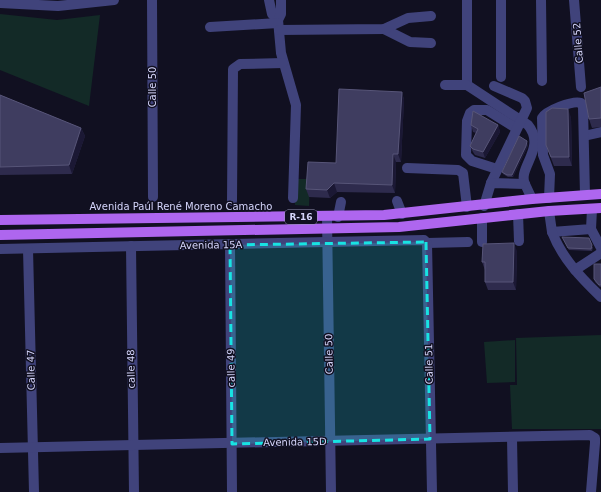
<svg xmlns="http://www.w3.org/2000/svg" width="601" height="492" viewBox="0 0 601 492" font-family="'DejaVu Sans',sans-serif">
  <rect width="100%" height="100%" fill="#111021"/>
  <g fill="#132a27">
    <path d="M0,14L57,20L100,15L89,106L0,70Z"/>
    <path d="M295,179H310L309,206L295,205Z"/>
    <path d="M601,335V429H512L510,385H517L516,338Z"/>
    <path d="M515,340V382L487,383L484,342Z"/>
  </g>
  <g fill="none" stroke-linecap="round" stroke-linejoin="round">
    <g stroke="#40437b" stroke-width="10">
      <path d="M152,0L153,197"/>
      <path d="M269,0L272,14L278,20"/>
      <path d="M281,0V14L278,20L281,53L296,105L293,198"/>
      <path d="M467,0V85L528,125C547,148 517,168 525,184"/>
      <path d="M501,0V77"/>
      <path d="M541,0L542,81"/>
      <path d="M574,0L581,87"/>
      <path d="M0,3L58,6L114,0"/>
      <path d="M210,27L278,23"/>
      <path d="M384,29L410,42L431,43"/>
      <path d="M279,30L384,29L408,18L431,16"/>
      <path d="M445,85H467"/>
      <path d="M584,136L601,132"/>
      <path d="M407,168L458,170L463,173L467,207"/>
      <path d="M497,169L472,161L466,155L467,121L470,113L474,110H487L516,128"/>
      <path d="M491,183L527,108L525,101L522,98L494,86"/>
      <path d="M549,198L550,174L543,155L542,118C546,111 573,100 581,103L583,107L585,195"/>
      <path d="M232,201L233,69L240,64L283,63"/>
      <path d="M397,201L402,214"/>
      <path d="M484,206L491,183L525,184L532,199"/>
      <path d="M549,211L552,232L591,229L592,209"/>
      <path d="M518,214L519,241"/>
      <path d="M327,217L331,492"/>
      <path d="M338,217L341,202"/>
      <path d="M591,229L601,248"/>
      <path d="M552,232C562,258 581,278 601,297"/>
      <path d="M482,242V218"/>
      <path d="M427,243L468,242"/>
      <path d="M230,245L232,492"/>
      <path d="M131,246L134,492"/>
      <path d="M0,249L424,240L427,243L432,492"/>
      <path d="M28,249L34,492"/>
      <path d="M575,270L601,253"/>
      <path d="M512,438L513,492"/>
      <path d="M0,448L590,435L595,438V443L591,492"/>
    </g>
    <g stroke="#ae66ef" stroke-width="10">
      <path d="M0,220L384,215L532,199L601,194"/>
      <path d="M0,235L399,227L549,211L601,208"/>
    </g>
  </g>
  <g fill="#2e2b4d">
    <path d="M601,87V127L592,128L589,119Z"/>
    <path d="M402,92L404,100L401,162H396L395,193L337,192L330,198L309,197L306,189L336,163Z"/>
    <path d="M0,95L81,128L85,136L72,174L0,175Z"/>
    <path d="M571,117L572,166H554L546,145Z"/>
    <path d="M471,125H498L500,132L485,158L475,155L473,152L470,146L476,133L473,132Z"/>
    <path d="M528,144L527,148L513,177H508L503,174L502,172Z"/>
    <path d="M562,237L593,247L592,251L569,250Z"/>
    <path d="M517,251L516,290H488L485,282V270L482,262Z"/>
    <path d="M601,264V287H600L595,282L594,279Z"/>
  </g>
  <g fill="#1b1834">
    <path d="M402,92L404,100L401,162L398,154Z"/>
    <path d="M568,109L571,117L572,166L569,157Z"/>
    <path d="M498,125L500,132L485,158L483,152Z"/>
    <path d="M81,128L85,136L72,174L69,165Z"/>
    <path d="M527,141L528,144L527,148L513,177L512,175Z"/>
    <path d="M393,154L396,162L395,193L392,185Z"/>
    <path d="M334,183L337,192L330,198L327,190Z"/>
    <path d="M514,243L517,251L516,290L513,282Z"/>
  </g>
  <g fill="#3f3d60" stroke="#575578">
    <path d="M601,87V118L589,119L584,93Z"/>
    <path d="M339,89L402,92L398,154H393L392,185L334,183L327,190L306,189L308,162L336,163Z"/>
    <path d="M0,95L81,128L69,165L0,167Z"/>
    <path d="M552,108L568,109L569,157H551L546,145V112Z"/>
    <path d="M473,111L498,125L483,152L473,149L470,146L478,129L471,125Z"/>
    <path d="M519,136L527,141L526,146L512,175H507L502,172Z"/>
    <path d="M562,237L589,238L592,245L591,249L568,248Z"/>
    <path d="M514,243L513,282H485V262H482L483,244Z"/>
    <path d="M594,264H601V285H599L594,279Z"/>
  </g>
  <path fill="#18e3e3" fill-opacity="0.2" stroke="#18e3e3" stroke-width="3" stroke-dasharray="8 5" stroke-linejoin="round" d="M426,242L430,439L232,444L230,245Z"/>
  <g text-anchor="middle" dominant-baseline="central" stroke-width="3" stroke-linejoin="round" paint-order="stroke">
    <rect fill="#111021" stroke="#9a99b9" stroke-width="1" x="285" y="210" width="32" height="14" rx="3"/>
    <g font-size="9" font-weight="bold" fill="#d4d4fa">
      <text x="301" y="217">R-16</text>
    </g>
    <g font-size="10" fill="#d4d4fa" stroke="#111021">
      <text transform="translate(578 43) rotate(-94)">Calle 52</text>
      <text transform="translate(152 87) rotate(-90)">Calle 50</text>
      <text x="181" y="206">Avenida Paúl René Moreno Camacho</text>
      <text transform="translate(211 245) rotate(-1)">Avenida 15A</text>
      <text transform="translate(329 354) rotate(-91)">Calle 50</text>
      <text transform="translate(429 364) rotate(-91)">Calle 51</text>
      <text transform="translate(231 368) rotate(-91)">calle 49</text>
      <text transform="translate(131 369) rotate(-91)">calle 48</text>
      <text transform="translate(31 370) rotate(-91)">Calle 47</text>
      <text transform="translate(295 442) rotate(-1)">Avenida 15D</text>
    </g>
  </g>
</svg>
